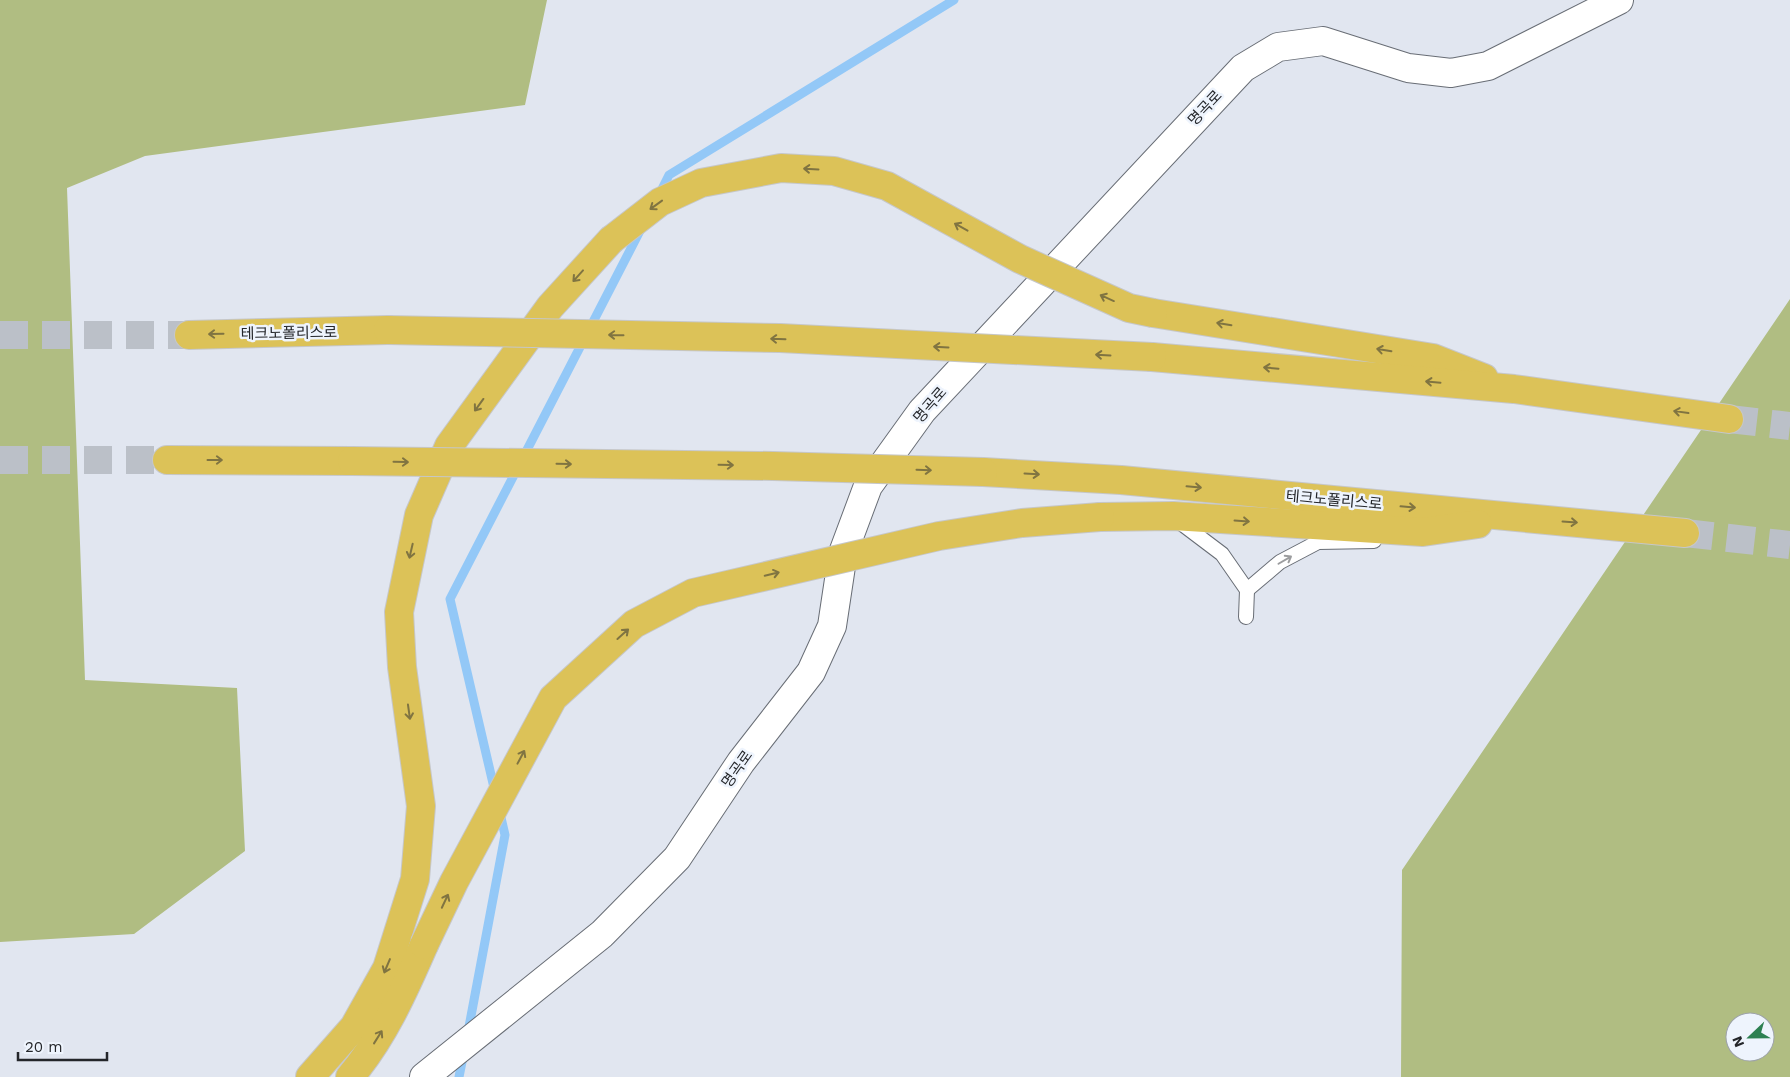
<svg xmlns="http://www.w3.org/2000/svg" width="1790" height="1077" viewBox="0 0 1790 1077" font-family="'Work Sans','Noto Sans KR',sans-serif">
  <rect width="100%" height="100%" fill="#e1e6f0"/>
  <g fill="#b0bd82" fill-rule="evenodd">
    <path d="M0,0H547L525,105L145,156L67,188L85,680L237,688L245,851L134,934L0,942Z"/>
    <path d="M1790,299V1077H1401L1402,870ZM1735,1022H1765V1052H1735Z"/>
  </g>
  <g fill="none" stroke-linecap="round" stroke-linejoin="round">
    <g stroke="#93c8f7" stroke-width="9">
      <path d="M659,195L669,175L954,0"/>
      <path d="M495,792L450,599L642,227"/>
      <path d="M468,1032L505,835L499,809"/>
      <path d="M459,1077L464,1052"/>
    </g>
    <g stroke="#bbc0c8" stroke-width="28" stroke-dasharray="28 14" stroke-linecap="butt">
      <path d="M0,335H189"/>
      <path d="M1729,419L1790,426"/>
      <path d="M0,460H167"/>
      <path d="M1685,533L1790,545"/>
    </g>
    <defs>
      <g id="service">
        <path d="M1177,520L1222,554L1247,590L1246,617"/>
        <path d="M1247,590L1280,562L1318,542L1374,541"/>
      </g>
      <path id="tertiary" d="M424,1077L602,934L677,858L741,762L811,672L832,626L843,553L868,486L922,411L1243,68L1278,47L1323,41L1408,68L1451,73L1488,66L1619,0"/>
      <g id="trunk">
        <path d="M1153,313L1433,358L1484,378"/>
        <path d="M189,335L388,330"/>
        <path d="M1152,357L1514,389L1729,419"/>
        <path d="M167,460L352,461"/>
        <path d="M983,472L1121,480L1685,533"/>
        <path d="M1100,517L1173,516L1423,532L1478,524"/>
        <path d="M310,1077L354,1027L387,968L415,879L421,806L402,667L399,612L419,515L449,446L550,307L611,240"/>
        <path d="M350,1077C383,1038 404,991 424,945"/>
      </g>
    </defs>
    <use href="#service" stroke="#686d75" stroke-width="16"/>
    <use href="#tertiary" stroke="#686d75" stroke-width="30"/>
    <use href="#trunk" stroke="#c6c7c8" stroke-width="30"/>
    <use href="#service" stroke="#fff" stroke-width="14"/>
    <use href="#tertiary" stroke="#fff" stroke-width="28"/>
    <use href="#trunk" stroke="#dcc258" stroke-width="28"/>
    <defs>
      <g id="trunk-bridge">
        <path d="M611,240L660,202L701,183L781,168L834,171L887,186L1020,259L1129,308L1153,313"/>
        <path d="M388,330L780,338L1152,357"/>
        <path d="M352,461L773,466L983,472"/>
        <path d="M424,945L454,882L553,698L634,624L693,593L939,536L1022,523L1100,517"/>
      </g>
    </defs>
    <use href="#trunk-bridge" stroke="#c6c7c8" stroke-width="30" stroke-linecap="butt"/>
    <use href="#trunk-bridge" stroke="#dcc258" stroke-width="28"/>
  </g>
  <defs><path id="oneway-shaft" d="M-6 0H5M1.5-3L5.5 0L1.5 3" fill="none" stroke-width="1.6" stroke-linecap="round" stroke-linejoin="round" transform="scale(1.25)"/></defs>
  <g stroke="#807441">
    <use href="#oneway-shaft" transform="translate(811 169) rotate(-177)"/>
    <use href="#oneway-shaft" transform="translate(656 205) rotate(144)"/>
    <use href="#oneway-shaft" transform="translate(961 227) rotate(-151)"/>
    <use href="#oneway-shaft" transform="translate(578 276) rotate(132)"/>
    <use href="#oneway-shaft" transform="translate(1107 298) rotate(-156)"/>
    <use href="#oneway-shaft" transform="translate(1224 324) rotate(-171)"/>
    <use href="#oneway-shaft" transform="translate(216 334) rotate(179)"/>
    <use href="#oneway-shaft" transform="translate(616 335) rotate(-179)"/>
    <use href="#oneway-shaft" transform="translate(778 339) rotate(-178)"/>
    <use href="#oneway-shaft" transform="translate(941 347) rotate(-177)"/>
    <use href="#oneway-shaft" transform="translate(1384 350) rotate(-171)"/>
    <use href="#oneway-shaft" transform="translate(1103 355) rotate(-177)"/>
    <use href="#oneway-shaft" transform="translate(1271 368) rotate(-175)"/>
    <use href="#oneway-shaft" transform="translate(1433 382) rotate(-175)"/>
    <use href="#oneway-shaft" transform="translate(479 405) rotate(126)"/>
    <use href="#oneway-shaft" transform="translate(1681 412) rotate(-172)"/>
    <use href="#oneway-shaft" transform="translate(215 460)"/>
    <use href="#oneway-shaft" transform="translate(401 462) rotate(1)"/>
    <use href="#oneway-shaft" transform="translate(564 464) rotate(1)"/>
    <use href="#oneway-shaft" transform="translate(726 465) rotate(1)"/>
    <use href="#oneway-shaft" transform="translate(924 470) rotate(2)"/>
    <use href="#oneway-shaft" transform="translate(1032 474) rotate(3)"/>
    <use href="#oneway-shaft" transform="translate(1194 487) rotate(5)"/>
    <use href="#oneway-shaft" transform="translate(1408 507) rotate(5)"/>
    <use href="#oneway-shaft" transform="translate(1242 521) rotate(4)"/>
    <use href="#oneway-shaft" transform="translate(1570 522) rotate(4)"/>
    <use href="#oneway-shaft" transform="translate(411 551) rotate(103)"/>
    <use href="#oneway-shaft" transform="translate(772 574) rotate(-13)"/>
    <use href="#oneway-shaft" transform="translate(623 634) rotate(-42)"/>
    <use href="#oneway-shaft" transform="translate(409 712) rotate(82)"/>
    <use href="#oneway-shaft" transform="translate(521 757) rotate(-62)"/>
    <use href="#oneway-shaft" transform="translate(445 901) rotate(-65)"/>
    <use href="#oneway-shaft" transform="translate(387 966) rotate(113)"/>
    <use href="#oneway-shaft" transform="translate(378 1037) rotate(-58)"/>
  </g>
  <use stroke="#9c9d9f" href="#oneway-shaft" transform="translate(1285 560) rotate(-30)"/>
  <g text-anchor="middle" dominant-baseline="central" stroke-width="5" stroke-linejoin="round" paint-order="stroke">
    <g font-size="15" fill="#24262a" stroke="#eef4fd">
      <text transform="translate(1205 108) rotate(-47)">명곡로</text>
      <text transform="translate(289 333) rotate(-1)">테크노폴리스로</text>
      <text transform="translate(930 405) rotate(-49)">명곡로</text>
      <text transform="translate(1334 500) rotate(5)">테크노폴리스로</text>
      <text transform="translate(737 769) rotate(-55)">명곡로</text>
    </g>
  </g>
  <g transform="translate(1750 1037) rotate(248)"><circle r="24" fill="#eef4fd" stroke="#9da2a9"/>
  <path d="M0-4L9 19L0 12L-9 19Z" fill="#2d8052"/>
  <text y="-8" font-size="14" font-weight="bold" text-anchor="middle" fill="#24262a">N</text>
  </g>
  <path d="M18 1052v8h89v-8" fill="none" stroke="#24262a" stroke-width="2.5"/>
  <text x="25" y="1052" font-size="15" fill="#24262a" stroke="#eef4fd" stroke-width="4" paint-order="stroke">20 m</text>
</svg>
